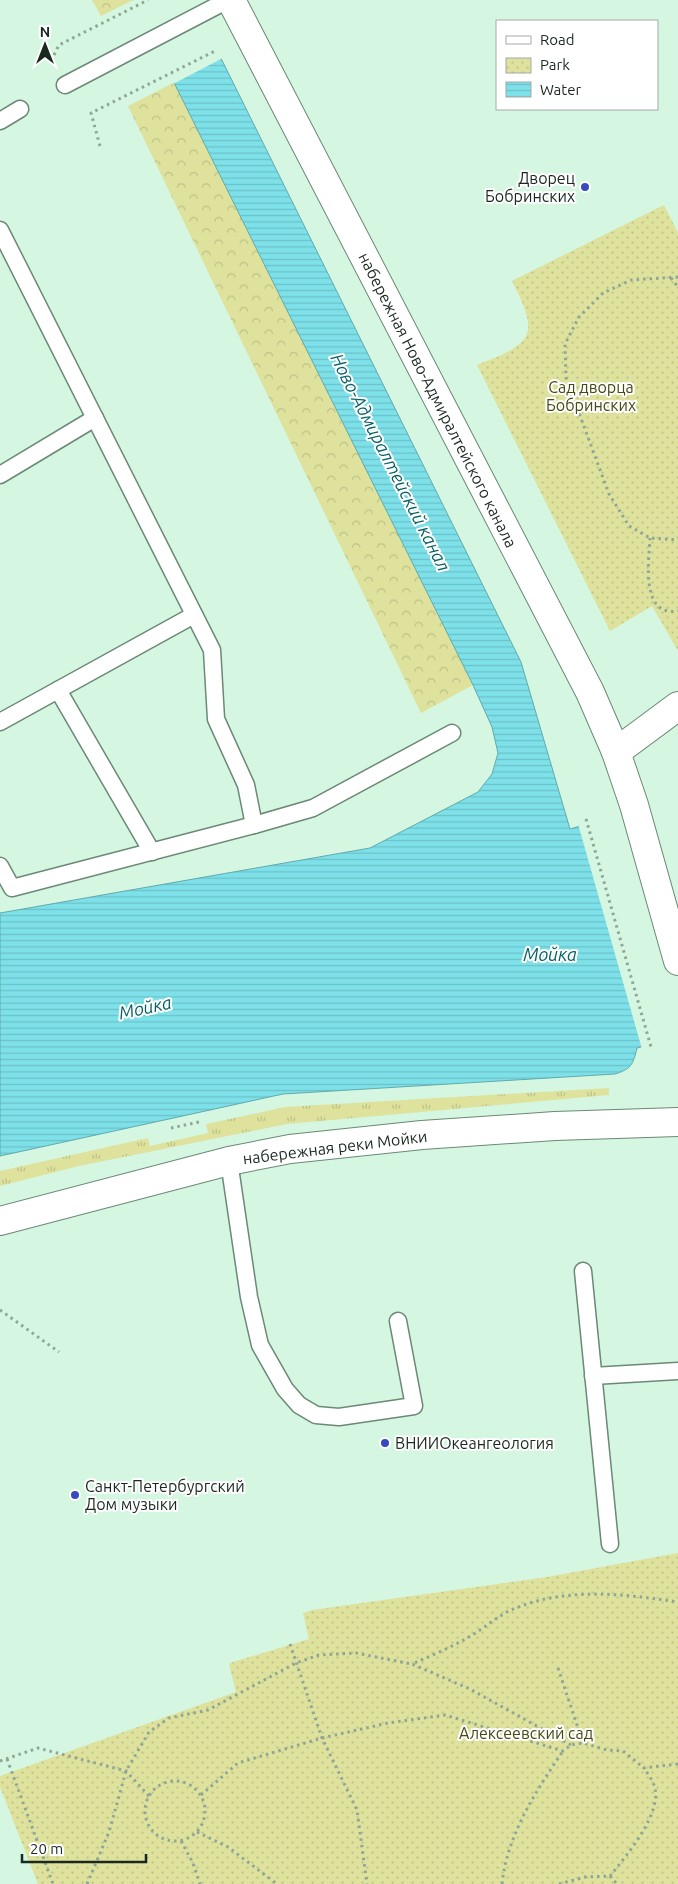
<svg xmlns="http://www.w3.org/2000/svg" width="678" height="1884" viewBox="0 0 678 1884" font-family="Ubuntu,sans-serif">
  <defs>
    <pattern id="grass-tufts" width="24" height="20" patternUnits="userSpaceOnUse" patternTransform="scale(1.25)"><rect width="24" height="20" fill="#dee29d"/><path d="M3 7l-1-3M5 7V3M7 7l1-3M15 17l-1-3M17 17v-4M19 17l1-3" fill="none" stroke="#bec287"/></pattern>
    <pattern id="forest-crowns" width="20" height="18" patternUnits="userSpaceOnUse" patternTransform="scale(1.25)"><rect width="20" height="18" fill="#dee29d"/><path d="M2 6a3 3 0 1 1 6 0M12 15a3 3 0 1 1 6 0" fill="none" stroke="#bec287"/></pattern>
    <pattern id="park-dots" width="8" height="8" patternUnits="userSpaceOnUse" patternTransform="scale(1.25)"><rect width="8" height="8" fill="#dee29d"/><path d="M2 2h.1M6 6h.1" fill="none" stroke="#bec287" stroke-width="1.8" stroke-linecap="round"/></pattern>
    <pattern id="water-rules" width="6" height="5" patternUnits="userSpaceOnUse" patternTransform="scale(1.25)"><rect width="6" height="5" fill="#7ee1e9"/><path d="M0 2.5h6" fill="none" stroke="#6cc1c8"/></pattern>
  </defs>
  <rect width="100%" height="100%" fill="#d5f6e1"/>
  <path fill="url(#grass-tufts)" d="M609,1088V1095L287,1124L79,1166L0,1186V1171L148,1138L150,1146L208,1133L206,1124L285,1107Z"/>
  <g fill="url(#forest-crowns)">
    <path d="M92,0H133L101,16Z"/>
    <path d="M175,82L473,685L421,713L128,106Z"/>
  </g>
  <g fill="url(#park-dots)">
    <path d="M664,205L678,233V651L652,606L610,631L477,365C534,343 540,336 512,281Z"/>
    <path d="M678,1553V1884H38L0,1787V1776L236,1692L229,1664L233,1662L309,1639L303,1613L312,1610L547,1577Z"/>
  </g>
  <path fill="url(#water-rules)" stroke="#60aaad" d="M133,0H192L521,662L570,829L678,797V1037L637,1048C633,1065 631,1069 615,1074L283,1094L0,1156V913L370,848L478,792L492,774L498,753L492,727L473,685Z"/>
  <g fill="#d5f6e1">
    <path d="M134,0H194L223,58L173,84L131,1Z"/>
    <path d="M678,795V1039L642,1049L578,824Z"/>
  </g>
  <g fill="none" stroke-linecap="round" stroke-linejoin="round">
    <defs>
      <g id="lane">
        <path d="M65,85L228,0"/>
        <path d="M0,121L20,109"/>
        <path d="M0,230L212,650L216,719L246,785L254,825"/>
        <path d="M0,475L95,418"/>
        <path d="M58,690L152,852"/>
        <path d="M0,722L194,615"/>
        <path d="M0,866L12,888L254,825L313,808L452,733"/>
        <path d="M229,1161L249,1297L260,1345L285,1389L299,1405L316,1415L339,1417L414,1406L398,1321"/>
        <path d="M583,1271L610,1544"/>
        <path d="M593,1376L678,1371"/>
      </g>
      <path id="street" d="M616,752L678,706"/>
      <g id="secondary">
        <path d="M231,0L590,692L616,752L634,805L678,961"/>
        <path d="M0,1221L229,1161L290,1149L422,1135L555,1126L678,1122"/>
      </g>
    </defs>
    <use href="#lane" stroke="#6b8976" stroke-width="19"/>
    <use href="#street" stroke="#6b8976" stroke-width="30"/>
    <use href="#secondary" stroke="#6b8976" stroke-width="30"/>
    <g stroke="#8da696" stroke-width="3" stroke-dasharray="2.5 4" stroke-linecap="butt">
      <path d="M54,55L59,45L148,0"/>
      <path d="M100,146L91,113L217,50"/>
      <path d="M678,277L631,280L603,293L579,317L565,344L566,378L609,494L629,526L650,538L678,540"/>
      <path d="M671,278L678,287"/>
      <path d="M650,538C649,561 640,617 678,611"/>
      <path d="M586,819L651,1047"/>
      <path d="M171,1128L199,1122"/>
      <path d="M0,1310L59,1352"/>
      <path d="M290,1644L322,1738L357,1810L367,1884"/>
      <path d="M558,1668L583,1743"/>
      <path d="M571,1745L470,1689L412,1664C430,1656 450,1648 467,1638C484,1629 499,1614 516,1608C568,1587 624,1594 678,1602"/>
      <path d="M7,1759L53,1884"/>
      <path d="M0,1761L38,1748L126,1771L149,1796"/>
      <circle cx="175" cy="1811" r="30"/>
      <path d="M201,1795L238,1763L322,1738L388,1723L445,1715L563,1751L571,1745L583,1743L607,1750L623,1751L644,1768"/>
      <path d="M197,1832L228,1847L277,1884"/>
      <path d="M181,1841L193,1863L200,1884"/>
      <path d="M610,1876C626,1856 664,1812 654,1785C652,1779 647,1773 644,1768L678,1764"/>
      <path d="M87,1884L109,1832L126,1771L149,1732L169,1718L208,1710L296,1663L319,1655L356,1653L412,1664"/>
      <path d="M502,1884C507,1835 536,1791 563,1751"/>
      <path d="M559,1884L585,1877L610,1876L617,1884"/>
    </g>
    <use href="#lane" stroke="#fff" stroke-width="16"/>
    <use href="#street" stroke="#fff" stroke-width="28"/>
    <use href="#secondary" stroke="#fff" stroke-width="28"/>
  </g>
  <g fill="#364bbd" stroke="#fff" stroke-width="2">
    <circle cx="585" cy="187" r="5"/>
    <circle cx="385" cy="1443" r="5"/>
    <circle cx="75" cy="1495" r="5"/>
  </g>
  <g text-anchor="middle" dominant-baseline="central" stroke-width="4" stroke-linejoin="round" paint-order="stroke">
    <g font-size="16" fill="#1b2820" stroke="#fff" text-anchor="start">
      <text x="575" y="178" text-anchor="end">Дворец<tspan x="575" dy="18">Бобринских</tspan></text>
      <text x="395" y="1443">ВНИИОкеангеология</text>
      <text x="85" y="1486">Санкт-Петербургский<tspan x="85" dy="18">Дом музыки</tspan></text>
    </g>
    <g font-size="16" fill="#474913" stroke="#fff">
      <text x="591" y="387">Сад дворца<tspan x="591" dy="18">Бобринских</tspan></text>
      <text x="526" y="1733">Алексеевский сад</text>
    </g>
    <g font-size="16" fill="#1b2820" stroke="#fff">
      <text transform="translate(438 400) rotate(63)">набережная Ново-Адмиралтейского канала</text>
      <text transform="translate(335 1147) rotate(-7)">набережная реки Мойки</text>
    </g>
    <g font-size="18" font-style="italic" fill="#086166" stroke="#fff">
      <text transform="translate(391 462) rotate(63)">Ново-Адмиралтейский канал</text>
      <text x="550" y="954">Мойка</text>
      <text transform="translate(145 1007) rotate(-12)">Мойка</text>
    </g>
  </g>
  <rect x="496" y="20" width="162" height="90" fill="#ffffff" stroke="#a4a9a6"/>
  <rect x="506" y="36" width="25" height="8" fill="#ffffff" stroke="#a4a9a6"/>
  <text x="540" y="45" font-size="15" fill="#1b2820">Road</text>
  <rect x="506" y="58" width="25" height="15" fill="url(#park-dots)" stroke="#a4a9a6"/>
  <text x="540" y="70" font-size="15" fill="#1b2820">Park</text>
  <rect x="506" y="82" width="25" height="15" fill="url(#water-rules)" stroke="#a4a9a6"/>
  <text x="540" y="95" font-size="15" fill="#1b2820">Water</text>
  <g transform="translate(45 45)" stroke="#ffffff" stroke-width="4" paint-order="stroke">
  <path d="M0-4L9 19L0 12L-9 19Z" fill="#1b2820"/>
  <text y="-8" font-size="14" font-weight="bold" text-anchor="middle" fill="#1b2820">N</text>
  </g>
  <path d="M22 1854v8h124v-8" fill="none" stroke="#1b2820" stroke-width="2.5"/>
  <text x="30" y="1854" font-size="15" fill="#1b2820" stroke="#ffffff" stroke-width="4" paint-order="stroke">20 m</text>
</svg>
